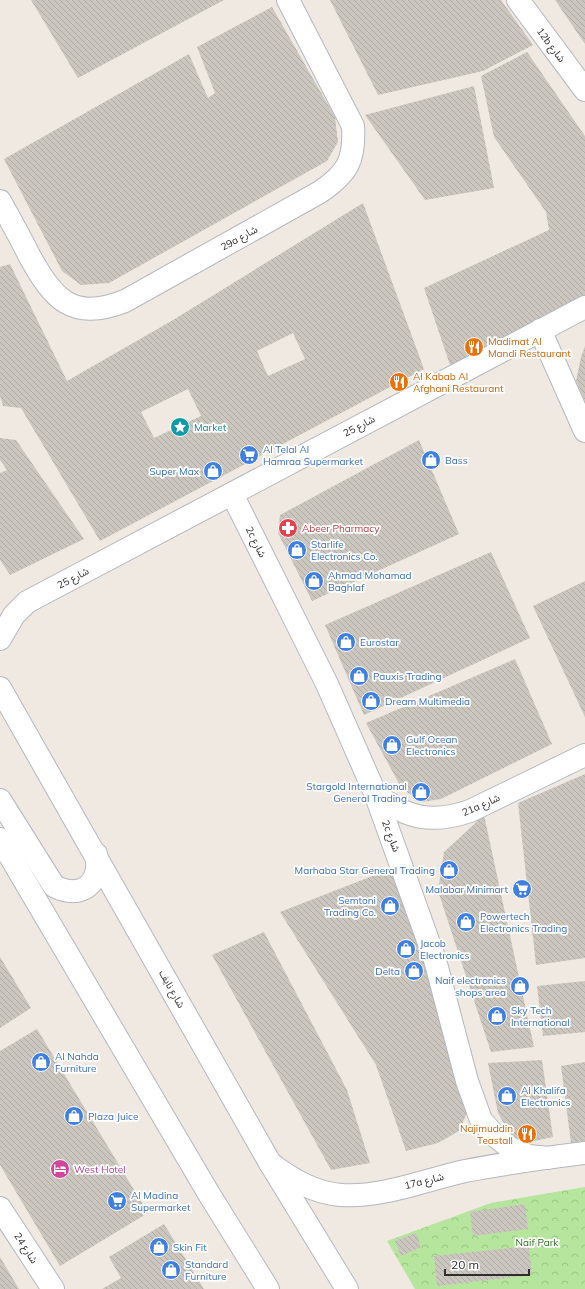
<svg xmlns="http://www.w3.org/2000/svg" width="585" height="1289" viewBox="0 0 585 1289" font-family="Mulish,'Noto Sans Arabic',sans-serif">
  <defs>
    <pattern id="park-crowns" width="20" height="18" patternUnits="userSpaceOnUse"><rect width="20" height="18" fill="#b6e59e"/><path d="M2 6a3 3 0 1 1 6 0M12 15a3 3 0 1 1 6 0" fill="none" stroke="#9dc588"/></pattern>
    <pattern id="building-back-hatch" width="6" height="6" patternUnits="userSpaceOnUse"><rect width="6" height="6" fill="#cbc7bf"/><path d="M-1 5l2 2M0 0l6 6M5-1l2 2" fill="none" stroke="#afaba4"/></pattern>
  </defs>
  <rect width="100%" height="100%" fill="#efe9e1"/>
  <path fill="url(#park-crowns)" d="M585,1187V1289H415L387,1241L491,1203Z"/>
  <g fill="url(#building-back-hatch)" fill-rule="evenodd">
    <path d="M31,0H224L78,78Z"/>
    <path d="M330,0H501L533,45L483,71L378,95Z"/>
    <path d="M555,0H585V44Z"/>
    <path d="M272,7L335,117L338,142L327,161L109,283L81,285L62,271L4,159L189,54L208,98L215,93L197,47Z"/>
    <path d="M527,52L585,136V301L451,368L424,288L549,230L546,212L494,137L481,76Z"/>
    <path d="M474,86L494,188L425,200L365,115Z"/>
    <path d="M363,203L424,369L100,541L21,408L3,406L0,396V267L10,264L67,381L173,320ZM293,333L305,359L268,376L257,351ZM188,389L201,416L154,438L141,412Z"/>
    <path d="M585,346V401L576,381L581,357Z"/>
    <path d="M0,438L16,440L84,539L10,575L0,560V473L7,470L0,460Z"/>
    <path d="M419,440L459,534L312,601L278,533L280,515Z"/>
    <path d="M491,552L530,638L364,715L325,625Z"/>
    <path d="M585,581V717L533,606Z"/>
    <path d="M515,659L552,744L441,799L423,802L402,789L366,723Z"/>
    <path d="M585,774V958L536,965L518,803Z"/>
    <path d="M484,815L534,1047L491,1052L438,891L444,852Z"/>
    <path d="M398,866L467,1113L459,1131L438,1143L406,1151L376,1065L280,912Z"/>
    <path d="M264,932L347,1090L370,1163L331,1170L212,955Z"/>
    <path d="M0,957L31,1008L0,1028Z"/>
    <path d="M585,981V1032L543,1036L537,986Z"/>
    <path d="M37,1029L148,1213L60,1266L0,1165V1051Z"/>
    <path d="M542,1060L553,1137L516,1145L498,1113L488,1063Z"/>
    <path d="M585,1062V1141L571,1143L561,1066Z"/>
    <path d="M525,1204L528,1229L473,1236L470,1212Z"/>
    <path d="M164,1224L204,1289H102L121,1278L109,1257Z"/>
    <path d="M416,1233L421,1247L401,1256L395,1241Z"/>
    <path d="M529,1246L532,1275L437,1286L434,1256Z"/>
    <path d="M0,1257L19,1289H0Z"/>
  </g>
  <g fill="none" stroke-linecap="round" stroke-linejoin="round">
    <defs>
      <g id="street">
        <path d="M518,0L585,90"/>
        <path d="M0,201C10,219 20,237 29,255C53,299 72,322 125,301L320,192C348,173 355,160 353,126L288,0"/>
        <path d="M540,330L585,431"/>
        <path d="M232,494L327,684L375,793L435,960L467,1081L481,1120L494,1135L510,1148L529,1156L548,1158"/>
        <path d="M0,639L14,615L27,602L585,307"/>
        <path d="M375,793C406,819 432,824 470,811L585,755"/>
        <path d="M270,1163C291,1179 314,1193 341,1195C381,1198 425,1180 465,1171C505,1163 545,1158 585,1153"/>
        <path d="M0,1208L53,1289"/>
      </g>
      <g id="secondary">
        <path d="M0,688L270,1163L347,1289"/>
        <path d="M0,800L54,886C81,900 102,884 96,854"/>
        <path d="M0,839L209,1194L268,1289"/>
      </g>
    </defs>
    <use href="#street" stroke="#b4b7c1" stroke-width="24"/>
    <use href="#secondary" stroke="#b4b7c1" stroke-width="24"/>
    <use href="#street" stroke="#fff" stroke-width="22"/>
    <use href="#secondary" stroke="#fff" stroke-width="22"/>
  </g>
  <defs>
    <symbol id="restaurant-disc" viewBox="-11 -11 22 22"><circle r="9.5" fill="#e8710a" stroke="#fff"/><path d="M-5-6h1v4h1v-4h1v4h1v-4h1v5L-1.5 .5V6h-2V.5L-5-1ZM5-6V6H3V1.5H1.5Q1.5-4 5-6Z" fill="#fff"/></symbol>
    <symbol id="sight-disc" viewBox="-11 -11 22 22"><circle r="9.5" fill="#0f9aa8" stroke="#fff"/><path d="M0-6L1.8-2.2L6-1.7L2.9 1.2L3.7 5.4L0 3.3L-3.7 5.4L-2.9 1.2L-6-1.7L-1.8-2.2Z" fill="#fff"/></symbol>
    <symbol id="supermarket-disc" viewBox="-11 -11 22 22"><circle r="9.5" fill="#3f7fe0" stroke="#fff"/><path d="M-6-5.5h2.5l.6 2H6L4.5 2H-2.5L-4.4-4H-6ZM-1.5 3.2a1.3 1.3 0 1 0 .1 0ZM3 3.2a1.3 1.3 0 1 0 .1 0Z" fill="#fff"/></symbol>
    <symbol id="shop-disc" viewBox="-11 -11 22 22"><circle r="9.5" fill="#3f7fe0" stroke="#fff"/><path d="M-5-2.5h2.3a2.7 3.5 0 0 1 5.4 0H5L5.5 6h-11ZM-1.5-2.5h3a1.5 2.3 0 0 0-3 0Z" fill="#fff"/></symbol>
    <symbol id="pharmacy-disc" viewBox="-11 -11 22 22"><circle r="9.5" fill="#e0444e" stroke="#fff"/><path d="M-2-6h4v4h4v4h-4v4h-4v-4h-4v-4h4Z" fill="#fff"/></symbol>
    <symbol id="hotel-disc" viewBox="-11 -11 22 22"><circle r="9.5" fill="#d1479c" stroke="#fff"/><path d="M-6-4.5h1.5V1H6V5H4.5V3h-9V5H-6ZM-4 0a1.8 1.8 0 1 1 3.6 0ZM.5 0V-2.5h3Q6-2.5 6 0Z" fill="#fff"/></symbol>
  </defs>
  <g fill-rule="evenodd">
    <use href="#restaurant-disc" x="463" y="336" width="22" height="22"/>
    <use href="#restaurant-disc" x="388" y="371" width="22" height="22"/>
    <use href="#sight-disc" x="169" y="416" width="22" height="22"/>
    <use href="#supermarket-disc" x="238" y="444" width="22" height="22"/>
    <use href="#shop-disc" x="420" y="449" width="22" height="22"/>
    <use href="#shop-disc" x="202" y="460" width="22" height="22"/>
    <use href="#pharmacy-disc" x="277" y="517" width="22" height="22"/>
    <use href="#shop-disc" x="286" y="539" width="22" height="22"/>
    <use href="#shop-disc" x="303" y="570" width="22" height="22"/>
    <use href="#shop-disc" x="335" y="631" width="22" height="22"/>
    <use href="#shop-disc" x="348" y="665" width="22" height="22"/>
    <use href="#shop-disc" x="360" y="690" width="22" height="22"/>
    <use href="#shop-disc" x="381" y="734" width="22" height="22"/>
    <use href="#shop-disc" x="410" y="781" width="22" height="22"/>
    <use href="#shop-disc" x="438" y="859" width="22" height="22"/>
    <use href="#supermarket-disc" x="511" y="878" width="22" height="22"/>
    <use href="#shop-disc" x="379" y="895" width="22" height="22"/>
    <use href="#shop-disc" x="455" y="911" width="22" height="22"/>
    <use href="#shop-disc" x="395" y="938" width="22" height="22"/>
    <use href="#shop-disc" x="403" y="960" width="22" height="22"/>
    <use href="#shop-disc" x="509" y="975" width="22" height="22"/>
    <use href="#shop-disc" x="486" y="1005" width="22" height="22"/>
    <use href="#shop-disc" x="30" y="1051" width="22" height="22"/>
    <use href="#shop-disc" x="496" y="1085" width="22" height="22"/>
    <use href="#shop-disc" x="63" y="1105" width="22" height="22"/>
    <use href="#restaurant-disc" x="516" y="1123" width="22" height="22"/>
    <use href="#hotel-disc" x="49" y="1158" width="22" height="22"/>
    <use href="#supermarket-disc" x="106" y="1190" width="22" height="22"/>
    <use href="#shop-disc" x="148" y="1236" width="22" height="22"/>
    <use href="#shop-disc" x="160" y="1259" width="22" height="22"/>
  </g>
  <g text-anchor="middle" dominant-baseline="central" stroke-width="3.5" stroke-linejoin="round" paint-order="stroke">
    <g font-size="10" fill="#2e2e2e" stroke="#fff">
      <text transform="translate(551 45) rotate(53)">12b شارع</text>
      <text transform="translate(239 238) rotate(-29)">29a شارع</text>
      <text transform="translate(359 426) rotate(-28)">شارع 25</text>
      <text transform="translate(256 542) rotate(64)">2c شارع</text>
      <text transform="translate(73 578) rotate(-28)">شارع 25</text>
      <text transform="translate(481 805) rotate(-24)">21a شارع</text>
      <text transform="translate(391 836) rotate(69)">2c شارع</text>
      <text transform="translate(172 989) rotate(61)">شارع نايف</text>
      <text transform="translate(424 1181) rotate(-14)">17a شارع</text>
      <text transform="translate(26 1248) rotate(57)">شارع 24</text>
    </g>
    <g font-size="10" fill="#c56008" stroke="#fff" text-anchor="start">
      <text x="488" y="341">Madimat Al<tspan x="488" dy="12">Mandi Restaurant</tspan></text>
      <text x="413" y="376">Al Kabab Al<tspan x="413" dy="12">Afghani Restaurant</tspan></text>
      <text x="513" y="1128" text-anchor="end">Najimuddin<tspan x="513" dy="12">Teastall</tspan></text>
    </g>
    <g font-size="10" fill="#0d838f" stroke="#fff" text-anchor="start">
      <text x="194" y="427">Market</text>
    </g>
    <g font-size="10" fill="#366cbe" stroke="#fff" text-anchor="start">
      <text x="263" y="449">Al Telal Al<tspan x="263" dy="12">Hamraa Supermarket</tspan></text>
      <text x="445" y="460">Bass</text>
      <text x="199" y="471" text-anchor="end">Super Max</text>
      <text x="311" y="544">Starlife<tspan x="311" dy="12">Electronics Co.</tspan></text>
      <text x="328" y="575">Ahmad Mohamad<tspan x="328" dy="12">Baghlaf</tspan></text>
      <text x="360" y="642">Eurostar</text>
      <text x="373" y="676">Pauxis Trading</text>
      <text x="385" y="701">Dream Multimedia</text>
      <text x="406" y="739">Gulf Ocean<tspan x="406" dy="12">Electronics</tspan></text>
      <text x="407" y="786" text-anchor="end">Stargold International<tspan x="407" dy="12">General Trading</tspan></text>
      <text x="435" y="870" text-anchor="end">Marhaba Star General Trading</text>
      <text x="508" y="889" text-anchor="end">Malabar Minimart</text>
      <text x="376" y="900" text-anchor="end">Semtoni<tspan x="376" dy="12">Trading Co.</tspan></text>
      <text x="480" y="916">Powertech<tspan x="480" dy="12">Electronics Trading</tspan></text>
      <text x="420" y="943">Jacob<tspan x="420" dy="12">Electronics</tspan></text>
      <text x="400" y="971" text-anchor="end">Delta</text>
      <text x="506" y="980" text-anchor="end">Naif electronics<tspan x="506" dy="12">shops area</tspan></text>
      <text x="511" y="1010">Sky Tech<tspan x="511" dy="12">International</tspan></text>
      <text x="55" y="1056">Al Nahda<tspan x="55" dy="12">Furniture</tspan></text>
      <text x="521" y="1090">Al Khalifa<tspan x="521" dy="12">Electronics</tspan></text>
      <text x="88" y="1116">Plaza Juice</text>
      <text x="131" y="1195">Al Madina<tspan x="131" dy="12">Supermarket</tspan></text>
      <text x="173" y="1247">Skin Fit</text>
      <text x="185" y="1264">Standard<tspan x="185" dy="12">Furniture</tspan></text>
    </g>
    <g font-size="10" fill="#be3a42" stroke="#fff" text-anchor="start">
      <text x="302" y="528">Abeer Pharmacy</text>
    </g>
    <g font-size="10" fill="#b23c85" stroke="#fff" text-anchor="start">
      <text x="74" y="1169">West Hotel</text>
    </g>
    <g font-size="10" fill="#2c6e1b" stroke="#fff">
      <text x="537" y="1242">Naif Park</text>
    </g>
  </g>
  <path d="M445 1269v6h84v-6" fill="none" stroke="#2e2e2e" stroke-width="2"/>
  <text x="451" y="1269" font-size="12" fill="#2e2e2e" stroke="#ffffff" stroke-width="3" paint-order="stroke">20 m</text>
</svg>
